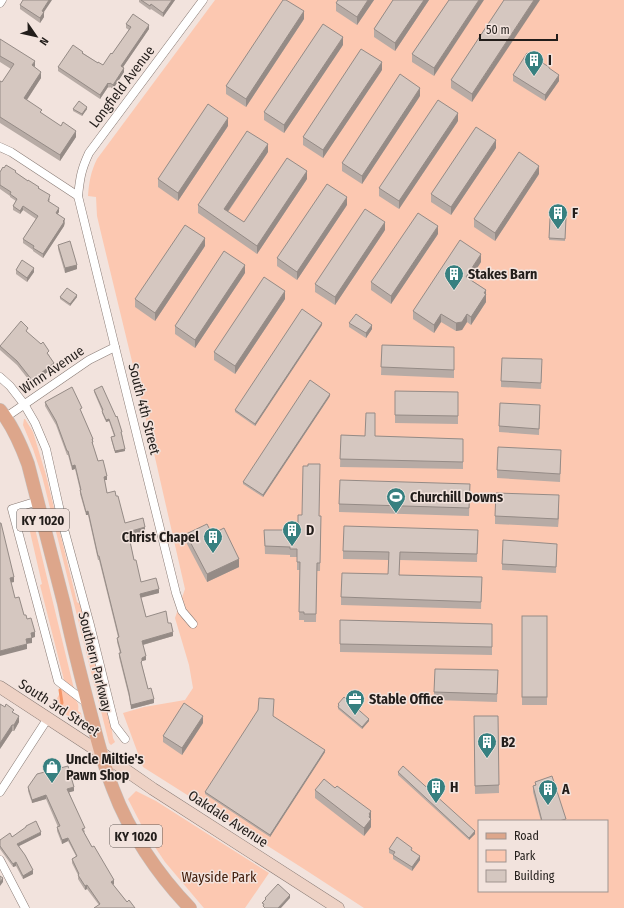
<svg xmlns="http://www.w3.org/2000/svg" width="624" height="908" viewBox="0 0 624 908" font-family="'Fira Sans Condensed',sans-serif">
  <rect width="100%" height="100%" fill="#f2e3dd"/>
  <g fill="#fcc8b1" fill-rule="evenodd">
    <path d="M215,0H624V908H364L304,869L143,767L123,713L144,707L185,700L193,688L189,665L175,618L185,589L151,440L101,233L97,216L96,197L88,196C89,182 91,171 97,159ZM479,821H607V891H479Z"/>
    <path d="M24,419H25L33,432L46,475L77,602L81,605L111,724L113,738L115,742L111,745L109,743L42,476L33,449L23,425Z"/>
    <path d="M25,510H28L31,512L74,689L64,680L40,585L42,584Z"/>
    <path d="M62,689C70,695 81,700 78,711L81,713L83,726L53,706Z"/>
    <path d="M136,791L156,801L269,873L245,908H204L203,907L165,862L145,832L128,799Z"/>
  </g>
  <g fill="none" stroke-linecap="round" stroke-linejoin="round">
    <path stroke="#f5976a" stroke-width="3" d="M59,708L62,703L60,690"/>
    <defs>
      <g id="street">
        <path d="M0,3L2,0"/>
        <path d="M0,147L11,152L78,196"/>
        <path d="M0,377L10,386L24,404L35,423L46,449L64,529L90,625L115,726L125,739"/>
        <path d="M6,417L89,360L115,347"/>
        <path d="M38,501L12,509L58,681L88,704"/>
        <path d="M193,624L182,611L176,593L115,347L78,196C80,178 81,170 89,153L203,0"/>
        <path d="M0,792L48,718"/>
        <path d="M0,860L25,908"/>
      </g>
      <path id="secondary" d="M0,687L101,753L153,789L338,908"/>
      <path id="primary" d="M0,410C13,426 21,445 28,464L64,604C72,643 82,681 92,719C98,743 104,766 113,789C129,832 158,875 190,908"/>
    </defs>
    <use href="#street" stroke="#897b75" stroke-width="9"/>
    <use href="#secondary" stroke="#897b75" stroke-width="13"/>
    <use href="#primary" stroke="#c6c4c3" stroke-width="14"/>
    <use href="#street" stroke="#fff" stroke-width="8"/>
    <use href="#secondary" stroke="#eed2c5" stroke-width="12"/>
    <use href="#primary" stroke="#dda68b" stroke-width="13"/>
  </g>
  <g fill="#b7aba5">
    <path d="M139,0H175L163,17L151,9L150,10L139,2Z"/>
    <path d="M338,0H374L357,25L336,11V3Z"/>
    <path d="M393,0H429L395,51L374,37V29Z"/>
    <path d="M449,0L434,76L412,62V54Z"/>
    <path d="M504,0L472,102L451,88V80Z"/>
    <path d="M20,5L44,17L40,23L20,9Z"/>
    <path d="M304,19L246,107L226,94V86Z"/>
    <path d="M126,24L149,29L123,67L124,72L113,89L110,87L109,88L108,87L100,99L58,71V67L83,53L98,63L103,65L112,54L129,30L126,28Z"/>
    <path d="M0,39L35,67L41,78L27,100L42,114L76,137L60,161L0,123V81L2,82L11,69L0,62Z"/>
    <path d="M343,45L284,133L264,120V112Z"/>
    <path d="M549,69L559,81L545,101L513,81V75Z"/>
    <path d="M382,70L323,158L303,145V137Z"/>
    <path d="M420,96L362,184L342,171V163Z"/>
    <path d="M73,109H87L82,116L73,111Z"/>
    <path d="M458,121L399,209L379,196V188Z"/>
    <path d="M228,126L178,201L158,187V179Z"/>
    <path d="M496,148L451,215L431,202V194Z"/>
    <path d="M268,152L228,212L244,222L307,179L257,254L198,213V205Z"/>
    <path d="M4,168L16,173L39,188L50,199L49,202L59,212L57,214L65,223L64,226L43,258L33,251V250L23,243V239L36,219L23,210L20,214L13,210V206L16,201L10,197V196L0,189V172Z"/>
    <path d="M539,174L495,241L474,227V219Z"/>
    <path d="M347,205L297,280L277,266V258Z"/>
    <path d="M550,218H566L565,241L549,240Z"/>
    <path d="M385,230L335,305L315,292V284Z"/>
    <path d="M438,234L391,304L371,290V282Z"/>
    <path d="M58,245L77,269L65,273L58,249Z"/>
    <path d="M205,246L155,321L135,307V299Z"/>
    <path d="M481,262L470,279L486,290V302L471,325L467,322L462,330L456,331L441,322L434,333L413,319V311Z"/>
    <path d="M16,270L34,272L27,282L16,274Z"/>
    <path d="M245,273L195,348L175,334V326Z"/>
    <path d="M60,297H77L70,306L60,299Z"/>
    <path d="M285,299L235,374L214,360V352Z"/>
    <path d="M349,323L372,329L366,338L349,327Z"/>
    <path d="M322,325L255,426L235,412V410Z"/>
    <path d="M28,332V333L49,355L54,367L32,384L17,365L0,350V346Z"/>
    <path d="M382,345L454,347V378L381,375Z"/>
    <path d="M542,365L541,389L501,387V381Z"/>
    <path d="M94,390L122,434L125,451L115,453L111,439V437L114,436L109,421L106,422L102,413V411L94,392Z"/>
    <path d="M395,391L458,392V424L395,423Z"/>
    <path d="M330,396L263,497L243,484V482Z"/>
    <path d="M45,402L82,412H81L93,439V445L98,461L107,480H104L107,493L125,523L145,531L129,536L134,560L141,582L159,593L141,597L146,617L168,623L173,636L143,645L146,660L142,661V665L148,689L154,703L131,709L129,697L119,657V653H120L117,642V638L118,637L99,560H98L88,515H86L80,494V490L75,469L72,470L68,455H67L56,425L45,406Z"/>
    <path d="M540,405L539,435L499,432V426Z"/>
    <path d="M341,435L463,439V469L340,467Z"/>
    <path d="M561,458L560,482L497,478V470Z"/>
    <path d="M470,484L469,516L339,512V504Z"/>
    <path d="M559,504L558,527L495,524V516Z"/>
    <path d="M319,516H321L320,571H317L316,622H304V620H299L300,570H297V557H290V555L265,554L264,530H291L298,528Z"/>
    <path d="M478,530L477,562L400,560L399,575L482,577L481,609L341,605V597L388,574V560L343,559V551Z"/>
    <path d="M186,534H212L239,567L207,582L186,542Z"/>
    <path d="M557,550L556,573L502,570V564Z"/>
    <rect x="522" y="616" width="25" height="89"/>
    <path d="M340,620L492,624V655L340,652Z"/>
    <path d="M498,670L497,702L434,700V692Z"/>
    <path d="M338,704L369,721L362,729L338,709Z"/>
    <path d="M14,713L19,722L14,731H12L0,749Z"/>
    <path d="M273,716L325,752L270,837L205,794V792Z"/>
    <path d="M474,716H498L499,793L475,794Z"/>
    <path d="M203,723L182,755L163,742V736Z"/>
    <path d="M398,772L475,834L469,840L398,775Z"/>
    <path d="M535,782L566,821H541L533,792V786L535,785Z"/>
    <path d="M28,787L74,791L69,792L85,832H84L92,847L114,884L113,885L127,902L135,908L99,905L87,889L85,890L78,879V875L72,863V859L76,856L68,841L62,844L57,831V827H58L46,799L32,803L28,791Z"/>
    <path d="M315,790L371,818V827L364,836L315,798Z"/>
    <path d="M26,826L41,835L19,846L33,874L23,879L16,866L13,867L0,849V840L12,837L26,828Z"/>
    <path d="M389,849L412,851L420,860L412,871L393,859V855L389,853Z"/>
  </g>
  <g fill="#958b86">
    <path d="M49,0H52L44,12V17L40,23V18L42,11Z"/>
    <path d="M172,0H175L163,17V13Z"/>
    <path d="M368,0H374L357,25V17Z"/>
    <path d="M424,0H429L395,51V43Z"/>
    <path d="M479,0H484L434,76V68Z"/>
    <path d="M534,0H540L472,102V94Z"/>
    <path d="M304,11V19L246,107V99Z"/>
    <path d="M149,25V29L121,70V66Z"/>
    <path d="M343,37V45L284,133V125Z"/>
    <path d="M35,61V67L32,65Z"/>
    <path d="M382,62V70L323,158V150Z"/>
    <path d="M124,68V72L113,89V85Z"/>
    <path d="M41,72V78L24,104V98Z"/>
    <path d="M559,75V81L545,101V95Z"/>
    <path d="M108,83V87L100,99V95Z"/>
    <path d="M420,88V96L362,184V176Z"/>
    <path d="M87,107V109L82,116V114Z"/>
    <path d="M458,113V121L399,209V201Z"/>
    <path d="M228,118V126L178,201V193Z"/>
    <path d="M76,131V137L60,161V155Z"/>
    <path d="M496,140V148L451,215V207Z"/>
    <path d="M268,144V152L224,217V209Z"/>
    <path d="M539,166V174L495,241V233Z"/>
    <path d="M307,171V179L257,254V246Z"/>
    <path d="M347,197V205L297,280V272Z"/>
    <path d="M23,206V210L20,214V211Z"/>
    <path d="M59,208V212L56,217V213Z"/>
    <path d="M65,219L64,226L43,258V254Z"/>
    <path d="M385,222V230L335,305V297Z"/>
    <path d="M438,226V234L391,304V296Z"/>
    <path d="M205,238V246L155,321V313Z"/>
    <path d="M481,254V262L466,285V277Z"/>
    <path d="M77,265V269L65,273V268Z"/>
    <path d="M245,265V273L195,348V340Z"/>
    <path d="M34,268V272L27,282V278Z"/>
    <path d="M486,290V302L471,325V317Z"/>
    <path d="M285,291V299L235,374V366Z"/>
    <path d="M77,295V297L70,306V304Z"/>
    <path d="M441,314V322L434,333V325Z"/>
    <path d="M467,314V322L462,330L456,331V323Z"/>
    <path d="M322,323V325L255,426V424Z"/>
    <path d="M372,325V329L366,338V333Z"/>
    <path d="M54,363V367L32,384V380Z"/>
    <path d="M330,394V396L263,497V495Z"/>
    <path d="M109,419V421L106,422V420Z"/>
    <path d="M125,449V451L115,453V451Z"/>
    <path d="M75,465V469L72,470V466Z"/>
    <path d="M107,476V480H104V477Z"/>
    <path d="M559,495V504L558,527V519Z"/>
    <path d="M88,511V515H86V512Z"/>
    <path d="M145,527V531L128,536V532Z"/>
    <path d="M239,559V567L207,582V574Z"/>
    <path d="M14,577V582L10,583V578Z"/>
    <path d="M159,589V593L140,598V594Z"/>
    <path d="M35,632V637L32,638V643L26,644V639L31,633Z"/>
    <path d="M173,632V636L142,645V641Z"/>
    <path d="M27,644V649L0,656V651Z"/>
    <path d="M146,656V660L142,661V658Z"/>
    <path d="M154,699V703L131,709V705Z"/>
    <path d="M19,716V722L14,731V725Z"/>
    <path d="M203,716V723L182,755V748Z"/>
    <path d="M369,719V721L362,729V727Z"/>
    <path d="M12,725V731L0,749V743Z"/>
    <path d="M325,750V752L270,837V835Z"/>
    <path d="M74,787V791L67,793V789Z"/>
    <path d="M46,795V799L32,803V800Z"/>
    <path d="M371,811V827L364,836V828L369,814Z"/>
    <path d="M475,831V834L469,840V838Z"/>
    <path d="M41,832V835L17,847V844Z"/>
    <path d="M68,838V841L62,844V840Z"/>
    <path d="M420,856V860L412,871V867Z"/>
    <path d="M16,862V866L13,867V864Z"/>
    <path d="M33,870V874L23,879V876Z"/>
    <path d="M3,878V882L0,886V882Z"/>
    <path d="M114,880V884L111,886V882Z"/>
    <path d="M87,885V889L85,890V886Z"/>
    <path d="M290,895V898L281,908H278Z"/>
  </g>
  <g fill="#d5c7c0" stroke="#958b86">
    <path d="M23,0H49L42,11L44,12L40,18L20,5Z"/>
    <path d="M141,0H172L163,13L151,4L150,6Z"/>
    <path d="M283,0H286L304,11L246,99L226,86Z"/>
    <path d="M338,0H368L357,17L336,3Z"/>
    <path d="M393,0H424L395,43L374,29Z"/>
    <path d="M449,0H479L434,68L412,54Z"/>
    <path d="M504,0H534L472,94L451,80Z"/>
    <path d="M133,14L149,25L121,66L124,68L113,85L110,83L109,84L108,83L100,95L58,67L73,45L83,52L82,53L98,63V62L103,65L111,53L112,54L131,27L126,24Z"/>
    <path d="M323,24L343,37L284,125L264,112Z"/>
    <path d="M0,39L35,61L32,65L41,72L24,98L42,110L40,112L61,126L63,122L76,131L60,155L0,117V81L2,82L14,64L0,56Z"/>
    <path d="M361,49L382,62L323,150L303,137Z"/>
    <path d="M527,53L549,67V68L559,75L545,95L513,75Z"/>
    <path d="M400,74L420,88L362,176L342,163Z"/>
    <path d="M438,100L458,113L399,201L379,188Z"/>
    <path d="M79,101L87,107L82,114L73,109Z"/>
    <path d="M208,104L228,118L178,193L158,179Z"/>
    <path d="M476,127L496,140L451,207L431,194Z"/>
    <path d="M247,131L268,144L224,209L244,222L287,158L307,171L257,246L198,205Z"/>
    <path d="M519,152L539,166L495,233L474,219Z"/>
    <path d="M6,165L16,171L15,172L28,181V180L39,187L38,188L50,195L48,201L59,208L56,213L65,219L63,221L64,222L43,254L33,248L34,246L23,239L38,216L23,206L20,211L13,206L17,199L10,194L11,192L0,185V172L3,167L4,168Z"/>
    <path d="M327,184L347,197L297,272L277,258Z"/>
    <path d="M365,209L385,222L335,297L315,284Z"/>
    <path d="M418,213L438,226L391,296L371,282Z"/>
    <path d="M550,218H566L565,239L549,238Z"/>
    <path d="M185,225L205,238L155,313L135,299Z"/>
    <path d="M460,240L481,254L466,277L486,290L484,293L486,294L471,317L467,314L462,322L456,323L441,314L434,325L413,311Z"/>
    <path d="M70,241L77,265L65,268L58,245Z"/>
    <path d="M224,251L245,265L195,340L175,326Z"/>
    <path d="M22,260L34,268L27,278L16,270Z"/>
    <path d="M264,277L285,291L235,366L214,352Z"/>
    <path d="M67,288L77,295L70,304L60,297Z"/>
    <path d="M302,309L322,323L255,424L235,410Z"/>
    <path d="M356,314L372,325L366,333L349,323Z"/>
    <path d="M21,321L28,328L26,331L41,344L43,342L49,351L47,353L54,363L32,380L17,361L0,346Z"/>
    <path d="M382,345L454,347V370L381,367Z"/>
    <path d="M502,358L542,359L541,383L501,381Z"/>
    <path d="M310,380L330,394L263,495L243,482Z"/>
    <path d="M102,386L116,417L117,416L122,432H121L125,449L115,451L111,437L115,436L109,419L106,420L102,411L103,410L94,390Z"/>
    <path d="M72,387L82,408L80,409L93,439H92L93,442H92L98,461L103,460L107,476L104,477L107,493L115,491L116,496H118L125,523L143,518L145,527L128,532L134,560H136L141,582L156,578L159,589L140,594L146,617L166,611L168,623H171L173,632L142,641L146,656L142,658V661L141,662L148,689L151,688L154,699L131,705L129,693L119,653H121L117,638L119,637L99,556H98L88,511L86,512L80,490H81L75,465L72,466L68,451H67L56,421L45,402Z"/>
    <path d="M395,391L458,392V416L395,415Z"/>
    <path d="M500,403L540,405L539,429L499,426Z"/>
    <path d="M366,413H375V436L463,439V462L340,459L341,435L365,436Z"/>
    <path d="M498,447L561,450L560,474L497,470Z"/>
    <path d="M308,464H320L319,516H321L320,563H317L316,614H304V612H299L300,562H297V549H290V547L265,546L264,530H291V528H298V515H302L303,466H308Z"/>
    <path d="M340,480L470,484L469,508L339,504Z"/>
    <path d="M496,493L559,495L558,519L495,516Z"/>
    <path d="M0,523H1L14,577L10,578L15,598L19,597L24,615H26L27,619L31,618L35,632L31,633L32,638L26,639L27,644L0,651Z"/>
    <path d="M207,524L212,534L224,528L239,559L207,574L186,534Z"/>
    <path d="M344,526L478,530L477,554L400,552L399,575L482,577L481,602L341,597L342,573L388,574L389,552L343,551Z"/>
    <path d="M503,540L557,544L556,567L502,564Z"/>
    <rect x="522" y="616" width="25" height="81"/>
    <path d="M340,620L492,624V647L340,644Z"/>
    <path d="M435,669L498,670L497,694L434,692Z"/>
    <path d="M344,697L369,719L362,727L338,707L339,705L338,704Z"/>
    <path d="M259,698L274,699L273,716L325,750L270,835L205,792L258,710Z"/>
    <path d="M184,703L203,716L182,748L163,736Z"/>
    <path d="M0,704L5,707L6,704L14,710L12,712L19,716L14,725H12L0,743Z"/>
    <path d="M474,716H498L499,785L475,786Z"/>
    <path d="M68,766L74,787L67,789L85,828L82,829L92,847L94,846L114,880L111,882L127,902L129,900L135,908H94L100,904L87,885L85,886L78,875L79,874L72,859L77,856L68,838L62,840L57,827L60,826L46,795L32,800L28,787L37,774Z"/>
    <path d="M403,766L475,831L469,838L398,772Z"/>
    <path d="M552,776L566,819L559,821H542L533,786L536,785L535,782Z"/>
    <path d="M324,779L335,788L337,786L371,811L369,814L370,815L369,817L371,819L364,828L315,790Z"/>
    <path d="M36,821L41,832L17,844L25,855L33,870L23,876L16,862L13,864L0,846V840L10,833L12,837L26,827V826Z"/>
    <path d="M397,837L412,848L411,850L420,856L412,867L393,855L395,852L389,849Z"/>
    <path d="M0,876L3,878L0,882Z"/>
    <path d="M278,884L290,895L278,908H265L263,906L264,904L262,903L266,899L265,898Z"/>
  </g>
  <defs>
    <symbol id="building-pin" viewBox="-11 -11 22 30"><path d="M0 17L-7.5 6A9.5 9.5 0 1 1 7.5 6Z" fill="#378080" stroke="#f2e3dd"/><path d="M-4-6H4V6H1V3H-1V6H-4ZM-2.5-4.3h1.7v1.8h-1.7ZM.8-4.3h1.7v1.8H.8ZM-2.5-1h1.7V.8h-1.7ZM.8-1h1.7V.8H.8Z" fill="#fff"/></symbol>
    <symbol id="stadium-pin" viewBox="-11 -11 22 30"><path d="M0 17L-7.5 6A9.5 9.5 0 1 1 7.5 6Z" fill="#378080" stroke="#f2e3dd"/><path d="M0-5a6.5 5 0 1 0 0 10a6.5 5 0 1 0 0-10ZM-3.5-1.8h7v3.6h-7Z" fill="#fff"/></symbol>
    <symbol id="office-pin" viewBox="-11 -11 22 30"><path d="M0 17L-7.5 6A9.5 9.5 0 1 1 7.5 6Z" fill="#378080" stroke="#f2e3dd"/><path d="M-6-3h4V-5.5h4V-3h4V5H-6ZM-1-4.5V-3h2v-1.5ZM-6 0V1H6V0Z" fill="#fff"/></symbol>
    <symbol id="shop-pin" viewBox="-11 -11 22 30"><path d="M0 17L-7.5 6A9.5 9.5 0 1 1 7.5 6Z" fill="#378080" stroke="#f2e3dd"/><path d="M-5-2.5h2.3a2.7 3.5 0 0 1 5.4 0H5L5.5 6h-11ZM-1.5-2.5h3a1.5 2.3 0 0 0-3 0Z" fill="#fff"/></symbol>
  </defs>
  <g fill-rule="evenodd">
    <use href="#building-pin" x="523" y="49" width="22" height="30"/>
    <use href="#building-pin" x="547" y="202" width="22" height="30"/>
    <use href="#building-pin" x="443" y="263" width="22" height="30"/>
    <use href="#stadium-pin" x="385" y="486" width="22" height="30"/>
    <use href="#building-pin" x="281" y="519" width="22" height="30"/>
    <use href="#building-pin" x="202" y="526" width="22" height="30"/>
    <use href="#office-pin" x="344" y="688" width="22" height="30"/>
    <use href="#building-pin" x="476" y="731" width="22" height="30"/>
    <use href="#shop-pin" x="41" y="756" width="22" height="30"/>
    <use href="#building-pin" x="425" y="776" width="22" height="30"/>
    <use href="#building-pin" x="537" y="778" width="22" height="30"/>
  </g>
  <g text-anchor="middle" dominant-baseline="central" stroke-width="3" stroke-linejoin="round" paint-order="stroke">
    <g fill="#f2e3dd" stroke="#605854" stroke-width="1">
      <rect x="17" y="509" width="52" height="22" rx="3"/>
      <rect x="110" y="825" width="52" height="22" rx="3"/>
    </g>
    <g font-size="13" font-weight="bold" fill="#221d1a">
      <text x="43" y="520">KY 1020</text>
      <text x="136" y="836">KY 1020</text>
    </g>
    <g font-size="14" font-weight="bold" fill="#221d1a" stroke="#f2e3dd" text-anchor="start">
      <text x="548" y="60">I</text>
      <text x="572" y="213">F</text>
      <text x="468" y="274">Stakes Barn</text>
      <text x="410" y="497">Churchill Downs</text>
      <text x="306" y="530">D</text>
      <text x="199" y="537" text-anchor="end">Christ Chapel</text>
      <text x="369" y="699">Stable Office</text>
      <text x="501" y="742">B2</text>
      <text x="66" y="759">Uncle Miltie's<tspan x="66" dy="16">Pawn Shop</tspan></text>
      <text x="450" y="787">H</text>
      <text x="562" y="789">A</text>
    </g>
    <g font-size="14" fill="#221d1a" stroke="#f2e3dd">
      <text transform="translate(122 87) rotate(-53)">Longfield Avenue</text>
      <text transform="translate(52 370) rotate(-34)">Winn Avenue</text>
      <text transform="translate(144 409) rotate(76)">South 4th Street</text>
      <text transform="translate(95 662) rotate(76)">Southern Parkway</text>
      <text transform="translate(59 708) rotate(33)">South 3rd Street</text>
      <text transform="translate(228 819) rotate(33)">Oakdale Avenue</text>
    </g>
    <g font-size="14" fill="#45200e" stroke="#f2e3dd">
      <text x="219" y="877">Wayside Park</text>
    </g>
  </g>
  <rect x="478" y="820" width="130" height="72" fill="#f2e3dd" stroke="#9f948f"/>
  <rect x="486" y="833" width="20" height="6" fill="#dda68b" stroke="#9f948f"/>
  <text x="514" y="840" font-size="12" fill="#221d1a">Road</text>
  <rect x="486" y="850" width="20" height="12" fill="#fcc8b1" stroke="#9f948f"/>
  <text x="514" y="860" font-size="12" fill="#221d1a">Park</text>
  <rect x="486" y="870" width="20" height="12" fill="#d5c7c0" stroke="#9f948f"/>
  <text x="514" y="880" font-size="12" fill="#221d1a">Building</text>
  <g transform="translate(36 36) rotate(124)" stroke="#f2e3dd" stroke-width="3" paint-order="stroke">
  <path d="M0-3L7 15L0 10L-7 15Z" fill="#221d1a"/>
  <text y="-6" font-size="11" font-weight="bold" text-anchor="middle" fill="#221d1a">N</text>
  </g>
  <path d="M480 34v6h77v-6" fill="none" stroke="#221d1a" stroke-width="2"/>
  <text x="486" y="34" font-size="12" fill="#221d1a" stroke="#f2e3dd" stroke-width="3" paint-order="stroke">50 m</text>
</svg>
